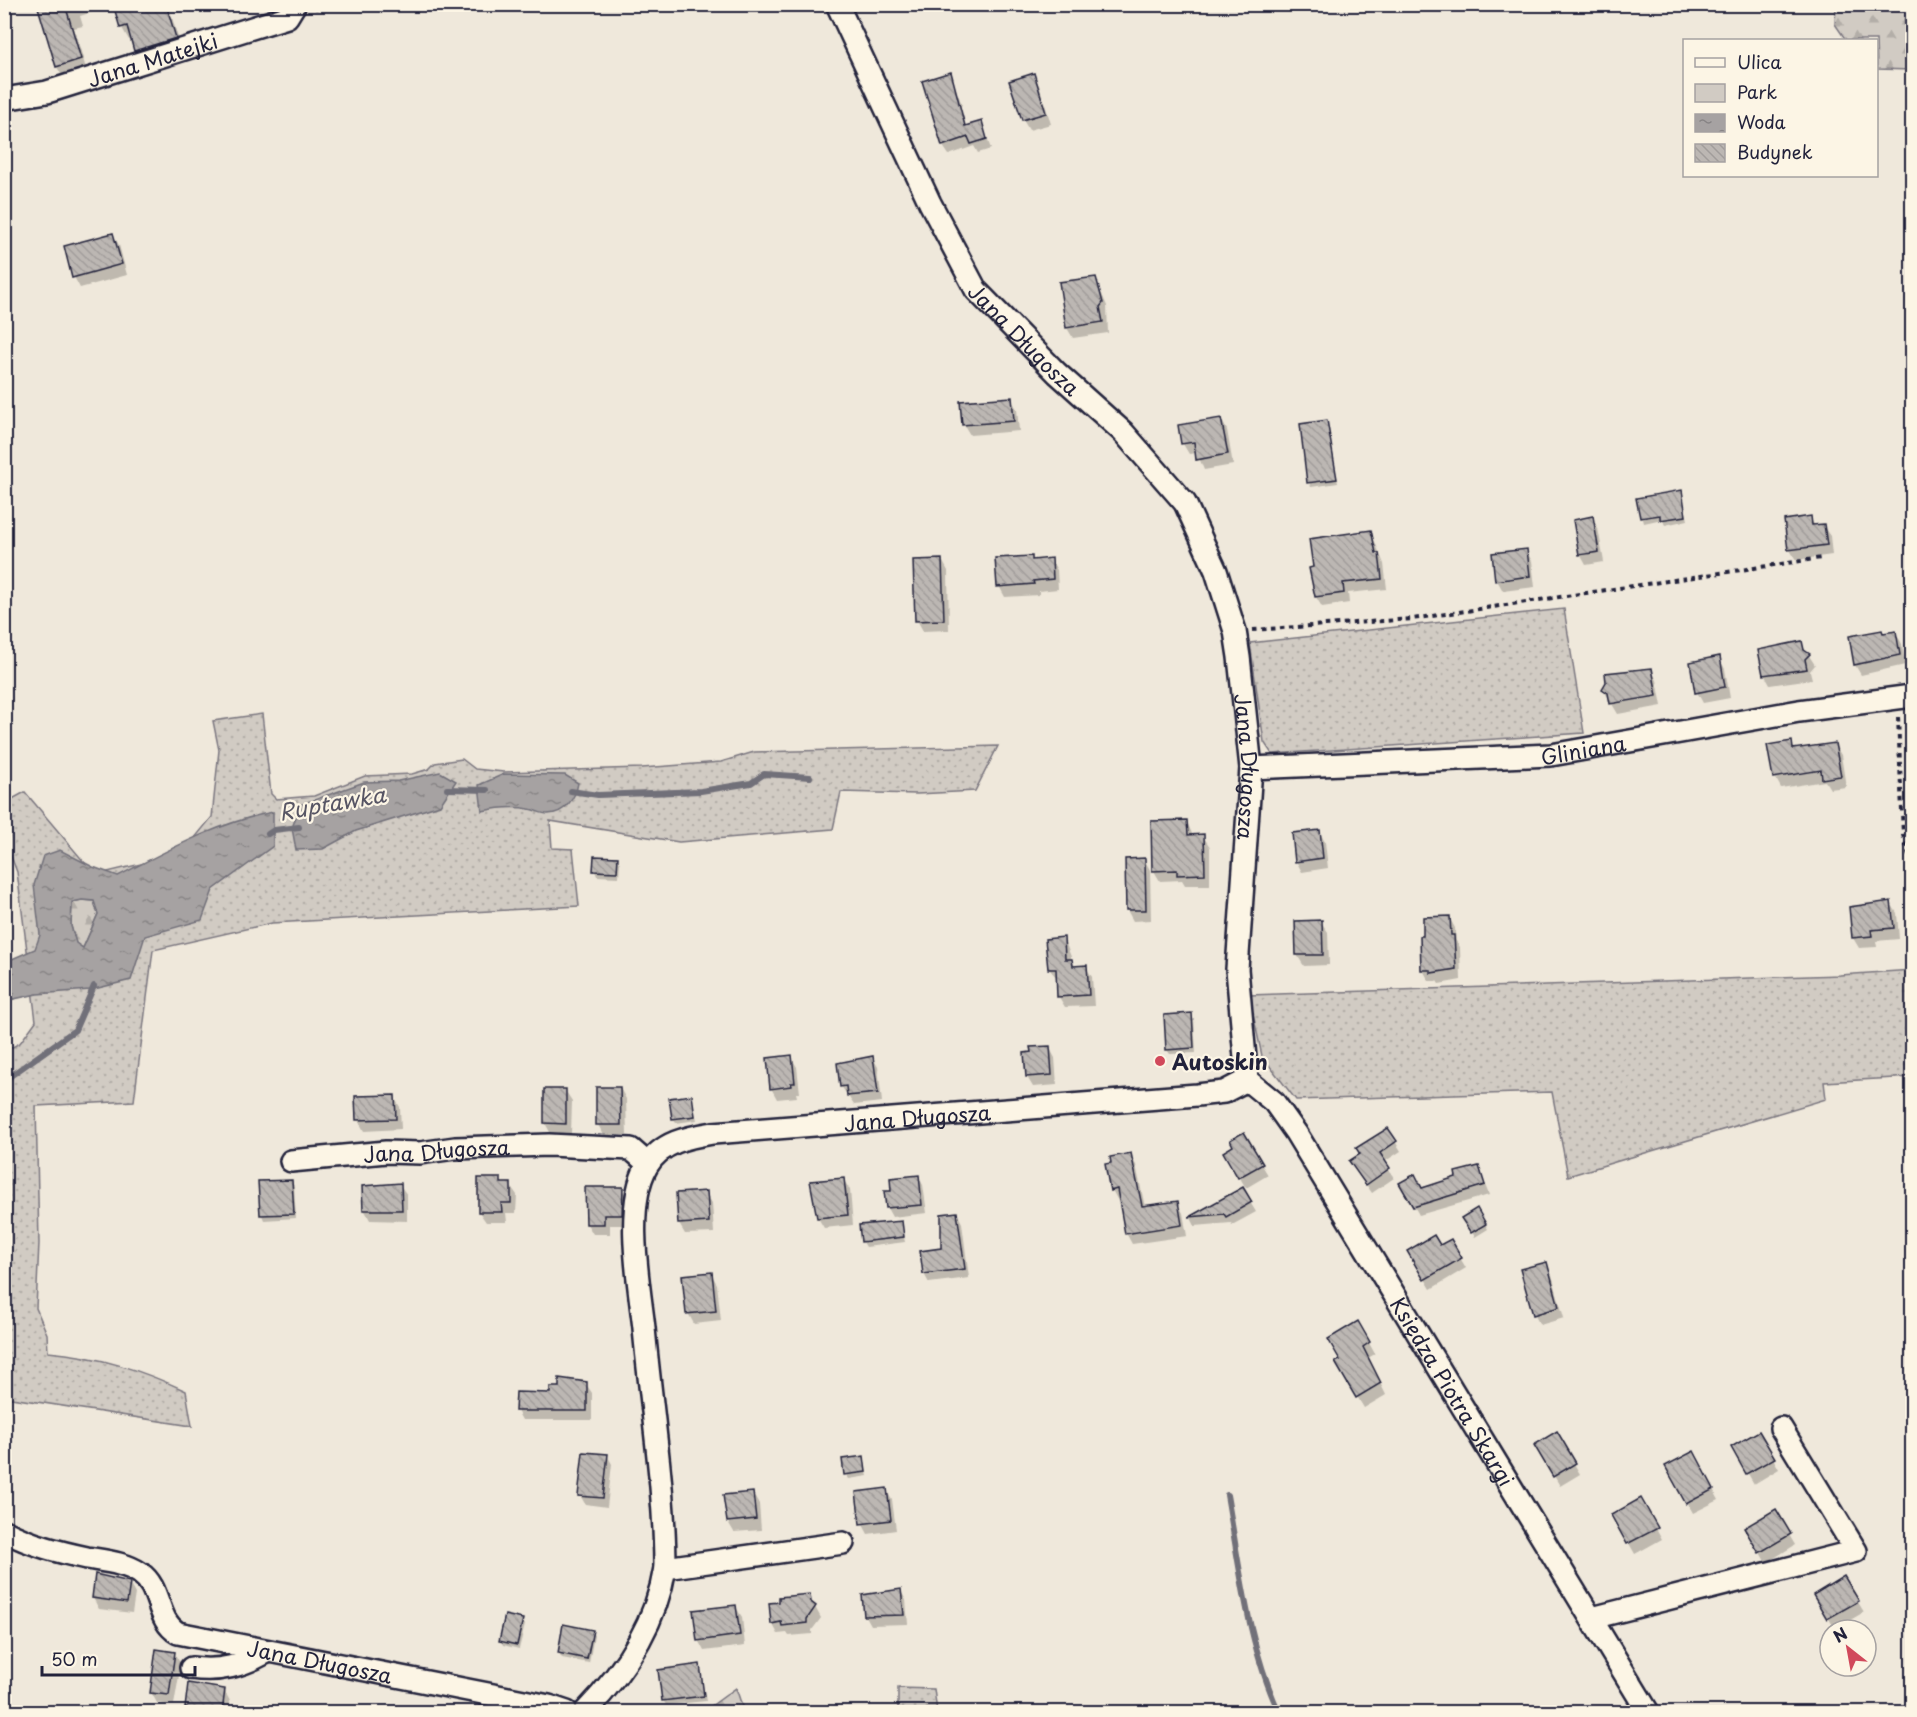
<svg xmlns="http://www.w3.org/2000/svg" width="1917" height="1717" viewBox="0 0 1917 1717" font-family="'Playpen Sans',sans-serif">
  <defs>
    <pattern id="green-dots" width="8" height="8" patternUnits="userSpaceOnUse" patternTransform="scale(1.5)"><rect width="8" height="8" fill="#d1cbc3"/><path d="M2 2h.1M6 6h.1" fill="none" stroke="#b3aea8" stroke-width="1.8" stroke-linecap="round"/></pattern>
    <pattern id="forest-firs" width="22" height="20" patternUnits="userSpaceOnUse" patternTransform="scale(1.5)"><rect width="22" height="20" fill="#d1cbc3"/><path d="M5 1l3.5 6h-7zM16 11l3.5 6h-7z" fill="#b3aea8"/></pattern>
    <pattern id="water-ripples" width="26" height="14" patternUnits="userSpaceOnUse" patternTransform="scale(1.5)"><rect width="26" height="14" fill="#a6a2a2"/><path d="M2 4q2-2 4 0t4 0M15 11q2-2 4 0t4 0" fill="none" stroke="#878485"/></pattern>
    <pattern id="building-back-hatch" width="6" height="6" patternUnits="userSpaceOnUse" patternTransform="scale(1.5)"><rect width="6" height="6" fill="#bcb7b3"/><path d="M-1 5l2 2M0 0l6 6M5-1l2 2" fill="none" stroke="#a19d9b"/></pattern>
  </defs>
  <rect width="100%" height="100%" fill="#efe8db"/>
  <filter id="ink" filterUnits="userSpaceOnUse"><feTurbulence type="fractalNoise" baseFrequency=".0167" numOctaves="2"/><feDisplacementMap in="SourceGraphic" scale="12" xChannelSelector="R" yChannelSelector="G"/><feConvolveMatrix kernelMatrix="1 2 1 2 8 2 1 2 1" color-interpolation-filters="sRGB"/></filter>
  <g filter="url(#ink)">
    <g fill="url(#green-dots)" stroke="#7a767f" stroke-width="1.5">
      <path d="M1564,609L1584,733L1272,754L1264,742L1250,643Z"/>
      <path d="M262,714L271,794L276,799L314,796L365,776L412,774L429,769L435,763L462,759L475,769L504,772L642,768L721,762L754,752L998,746L975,791L917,794L841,792L833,829L679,842L550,821L552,848L573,849L579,906L272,923L153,950L134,1101L36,1106L39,1243L36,1308L47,1334L48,1352C98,1356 141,1370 186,1391L192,1426L5,1397V1051L20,1043L36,1021L17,872L5,841V803L25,792L95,875L162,859L194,839L212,817L219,750L213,721Z"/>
      <path d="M1912,970V1077L1824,1082L1826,1099L1568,1176L1552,1092L1296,1100L1262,1056L1249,995L1840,975Z"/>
      <path d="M898,1688L934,1689L937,1712H898Z"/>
    </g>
    <g fill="url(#forest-firs)" stroke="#7a767f" stroke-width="1.5">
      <path d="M1836,5H1912V70L1877,69L1876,40H1846L1835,24Z"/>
      <path d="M82,900L94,901L98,914L83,948L76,944L71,926L72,902Z"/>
      <path d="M736,1688L744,1712H703Z"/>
    </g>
    <g fill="url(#water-ripples)" stroke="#716f79" stroke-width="1.5" fill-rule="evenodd">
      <path d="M440,772L456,781L440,805L356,831L323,849L296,850L292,828L300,805L364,782L398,781Z"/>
      <path d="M504,774L565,775L578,783C576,797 565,814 548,814C542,814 535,810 529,809C514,806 497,808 482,811L479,785Z"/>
      <path d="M273,812V846L213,890L202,920L145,936L131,980L90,990L37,994L5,1001V962L35,949L40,935L34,885L43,856L60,850L93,867L118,876C169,850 216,823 273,812ZM82,900L94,901L98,914L83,948L76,943L71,926L72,902Z"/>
    </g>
    <g fill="#0003">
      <path d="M39,4H168L182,51L143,63L132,39L129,40L122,28L115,5L80,16L83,26L74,28L87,72L64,79L57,67Z"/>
      <path d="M950,74L962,105L960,106L966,127L981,122L991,149L978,153L974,146L949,155L943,146L923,82Z"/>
      <path d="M1033,75L1039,85L1051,124L1029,130L1023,120Z"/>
      <path d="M113,235L119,245L127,275L80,288L74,277Z"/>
      <path d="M1095,278L1107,306L1108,333L1073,338L1067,328Z"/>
      <path d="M1011,399L1017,409L1019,431L970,435L964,425L962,403Z"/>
      <path d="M1221,419L1227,430L1233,465L1204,470L1197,453L1189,454L1183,444Z"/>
      <path d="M1326,422L1338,483L1311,487L1309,482Z"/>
      <path d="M1681,491L1688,520L1665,525L1662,519L1644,523L1638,499Z"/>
      <path d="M1592,518L1598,528L1604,562L1586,565L1580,554Z"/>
      <path d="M1810,518L1815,526H1823L1830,536L1832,555L1796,560L1790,550L1785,521Z"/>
      <path d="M1371,532L1384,564L1387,589L1348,593L1349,603L1322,607L1316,597L1311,569Z"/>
      <path d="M1526,551L1532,561L1535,587L1503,591L1497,580Z"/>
      <path d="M1031,557L1033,561L1051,560L1057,570L1058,589L1039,591V595L1005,597L999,586Z"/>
      <path d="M942,560L948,571L949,630L923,631L917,620Z"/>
      <path d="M1896,633L1902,644L1905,665L1861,675L1855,665L1851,637Z"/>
      <path d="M1801,643L1815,665L1810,671L1812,679L1770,685L1764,674Z"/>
      <path d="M1719,658L1725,669L1730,698L1703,703L1697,692Z"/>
      <path d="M1651,670L1657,680L1662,706L1618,714L1603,689Z"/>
      <path d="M1791,743L1795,750L1835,745L1841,755L1846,787L1830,789L1825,781L1781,788L1775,777Z"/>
      <path d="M1187,822L1193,836H1203L1210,847V885H1185L1182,880L1160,881L1154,871Z"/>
      <path d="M1319,831L1325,842L1328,868L1302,872L1296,861Z"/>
      <path d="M618,859L620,863L619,877L597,876L595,871Z"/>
      <path d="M1144,859L1150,870L1151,920L1133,921L1127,910L1126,860Z"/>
      <path d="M1890,902L1897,913L1899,939L1876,941L1877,947L1859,948L1853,938L1850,908Z"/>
      <path d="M1449,917L1455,928L1456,941L1460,947L1461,980L1439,984L1437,981H1429L1423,970Z"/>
      <path d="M1297,922H1321L1328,932L1329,965L1304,966L1297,955Z"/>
      <path d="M1064,939L1075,967H1086L1092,977L1094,1006L1065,1007L1059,997L1058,979L1049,969Z"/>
      <path d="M1912,950V975L1904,952Z"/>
      <path d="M1191,1015L1194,1020L1196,1053L1170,1054L1167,1050Z"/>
      <path d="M1049,1047L1055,1058L1057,1085L1033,1087L1027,1077Z"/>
      <path d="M791,1057L797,1067L800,1093H796L797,1097L777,1099L771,1088Z"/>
      <path d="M873,1058L878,1067L882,1102L854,1105L841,1086Z"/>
      <path d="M620,1088L626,1099L627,1135H604L598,1125Z"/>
      <path d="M565,1090L572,1101L571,1134H551L545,1123Z"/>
      <path d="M691,1096L697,1120L676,1123L673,1119Z"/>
      <path d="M394,1097L400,1107L401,1129L364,1131L358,1120Z"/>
      <path d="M1388,1130L1401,1151L1384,1162L1394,1178L1372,1193L1356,1170Z"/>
      <path d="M1243,1134L1268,1175L1246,1188L1225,1153L1235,1146Z"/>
      <path d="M1130,1155L1136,1165L1145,1207L1177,1202L1183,1213L1187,1236L1132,1244L1126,1233L1120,1200L1118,1201L1112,1190L1113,1164Z"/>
      <path d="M1478,1167L1489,1195L1419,1215L1401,1183L1421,1189L1458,1178Z"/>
      <path d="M918,1176L923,1185L927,1213L892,1217L887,1208L893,1192Z"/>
      <path d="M843,1179L850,1190L853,1225L824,1228L818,1218Z"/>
      <path d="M500,1180L503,1185H510L517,1195L516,1213H506L507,1222H486L479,1212Z"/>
      <path d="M291,1181L294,1186L296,1218L264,1220L262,1215Z"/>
      <path d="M400,1185L407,1195V1221L370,1220L364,1209Z"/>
      <path d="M622,1189L628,1199V1225H610V1234H593L587,1224Z"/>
      <path d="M1242,1189L1256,1212L1232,1225L1231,1223L1195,1226L1191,1218Z"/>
      <path d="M706,1193L712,1203L714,1233L685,1234L679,1224Z"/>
      <path d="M1476,1210L1488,1229L1475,1237L1463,1218Z"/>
      <path d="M957,1213L962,1223L969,1278L929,1283L924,1274L943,1250Z"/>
      <path d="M901,1223L905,1242L866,1247L863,1242Z"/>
      <path d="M1450,1241L1466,1268L1431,1289L1409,1252L1440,1247Z"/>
      <path d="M1546,1264L1552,1275L1564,1318L1540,1325L1534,1314Z"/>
      <path d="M711,1274L717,1284L721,1321L694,1324L688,1313Z"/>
      <path d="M1358,1323L1375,1354L1368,1358L1386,1395L1364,1408L1337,1363L1342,1360Z"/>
      <path d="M586,1384L592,1393V1420H522L517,1411L552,1394Z"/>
      <path d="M1556,1433L1580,1474L1560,1486L1536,1445Z"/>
      <path d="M1759,1433L1779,1469L1754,1484L1733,1448Z"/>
      <path d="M1693,1453L1719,1500L1693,1513L1667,1467Z"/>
      <path d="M607,1455L612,1464L607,1507L585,1504L580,1495Z"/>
      <path d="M863,1458L868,1476L849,1479L846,1474Z"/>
      <path d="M886,1490L892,1500L896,1530L868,1534L862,1523Z"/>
      <path d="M753,1493L759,1504L761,1530L734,1532L728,1522Z"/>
      <path d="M1641,1500L1662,1539L1635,1554L1613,1515Z"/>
      <path d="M1775,1511L1795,1545L1766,1563L1746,1528Z"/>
      <path d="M1843,1578L1864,1612L1835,1629L1815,1595Z"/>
      <path d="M129,1583L135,1594L132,1613L99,1609L93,1598Z"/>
      <path d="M900,1590L906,1600L908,1624L871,1625L866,1616L874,1593Z"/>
      <path d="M809,1596L821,1618L812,1630V1634L789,1636L787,1633L778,1634L772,1623Z"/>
      <path d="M735,1606L742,1617L745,1646L704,1651L698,1640Z"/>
      <path d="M522,1620L525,1625L519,1649L503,1645L501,1641Z"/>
      <path d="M592,1631L594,1636L589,1663L562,1658L559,1653Z"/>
      <path d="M174,1653L181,1664L174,1705L157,1703L151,1692Z"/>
      <path d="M699,1666L706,1701L666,1705L663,1700Z"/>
      <path d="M224,1690L230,1701L229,1712H189L186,1707Z"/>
      <path d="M389,1708L415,1712H388Z"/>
    </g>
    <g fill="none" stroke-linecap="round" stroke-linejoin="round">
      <g stroke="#716f79" stroke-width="6">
        <path d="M447,789L487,790"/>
        <path d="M571,791L598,795L701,791L751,783L764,774L810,777"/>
        <path d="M268,834L274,830L299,827"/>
        <path d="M4,1085L9,1077L75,1030L94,986"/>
        <path d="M1227,1495C1240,1568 1248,1645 1279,1712"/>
      </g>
    </g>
    <g fill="url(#building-back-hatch)" stroke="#22223b" stroke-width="1.5">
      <path d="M37,4H65L81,59L56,67Z"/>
      <path d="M113,4H166L176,38L134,51L127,26L120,28Z"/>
      <path d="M951,72L965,126L982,121L987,139L971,144L968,137L942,146L922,81Z"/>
      <path d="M1034,73L1046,113L1022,120L1009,81Z"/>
      <path d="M113,233L122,264L72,278L64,246Z"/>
      <path d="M1096,277L1103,303L1100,307L1103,322L1066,328L1059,282Z"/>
      <path d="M1012,397L1014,421L962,425L960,401Z"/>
      <path d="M1221,418L1228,454L1196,460L1194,442L1181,444L1178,425Z"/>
      <path d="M1327,420L1337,479L1307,483L1300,424Z"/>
      <path d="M1682,490L1686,516L1660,520V515L1640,518L1636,498Z"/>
      <path d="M1593,516L1599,552L1579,555L1573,520Z"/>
      <path d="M1811,516L1812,525L1824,524L1827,545L1788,550L1784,520Z"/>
      <path d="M1371,530L1376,553H1379L1382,579L1343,583L1344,593L1315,597L1309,568L1313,567L1309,539Z"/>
      <path d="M1527,549L1530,576L1495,581L1492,553Z"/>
      <path d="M1032,556V560L1052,558L1053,579L1033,581L1034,584L997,587L995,558Z"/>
      <path d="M942,559L944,620L915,621L913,560Z"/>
      <path d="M1882,630L1883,633L1896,631L1900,655L1854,665L1849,636Z"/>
      <path d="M1802,641L1804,650L1810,654L1805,659L1807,669L1763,675L1758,650Z"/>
      <path d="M1720,656L1725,687L1695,693L1690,662Z"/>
      <path d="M1652,668L1657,696L1610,704L1608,693L1602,689L1606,682L1605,673Z"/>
      <path d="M1792,741L1793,749L1835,743L1841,776L1822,779L1821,770L1773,778L1767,745Z"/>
      <path d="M1187,820L1188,835L1204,834L1205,874L1177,875V870L1152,871L1151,821Z"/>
      <path d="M1320,830L1323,858L1295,862L1292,833Z"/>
      <path d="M594,856L618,857L617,872L593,871Z"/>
      <path d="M1145,858L1146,910H1126L1125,859Z"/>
      <path d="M1891,901L1894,928L1871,930L1872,936L1852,938L1849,907Z"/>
      <path d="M1450,916L1451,935H1454L1456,969L1431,973V970H1421L1420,936H1423V917Z"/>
      <path d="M1322,920L1323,955H1296L1295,921Z"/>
      <path d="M1064,937L1065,959H1072L1073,966L1087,965L1089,995L1057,997L1056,969H1048L1045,939Z"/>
      <path d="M1192,1013L1194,1048L1166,1050L1164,1015Z"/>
      <path d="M1050,1046L1052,1075L1026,1077L1024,1053L1031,1052L1030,1047Z"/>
      <path d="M792,1055L795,1083H791L792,1086L770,1089L767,1058Z"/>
      <path d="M873,1056L878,1093L847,1096L846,1086L840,1087L837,1063Z"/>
      <path d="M596,1087H620L621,1125H596Z"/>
      <path d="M544,1089H566V1124L544,1123Z"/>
      <path d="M395,1095L396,1119L356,1120L355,1096Z"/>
      <path d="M692,1095L695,1116L672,1119L669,1098Z"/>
      <path d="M1388,1128L1397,1141L1380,1153L1390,1168L1366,1185L1349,1161L1360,1154L1356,1148Z"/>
      <path d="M1244,1132L1263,1164L1238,1178L1223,1152L1233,1146L1230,1140Z"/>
      <path d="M1131,1153L1142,1206L1178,1201L1182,1225L1125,1234L1117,1189L1110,1191L1105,1164L1111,1163L1110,1157Z"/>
      <path d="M1479,1166L1485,1185L1413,1207L1399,1183L1415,1174L1422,1188L1456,1177L1455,1172Z"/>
      <path d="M919,1175L922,1205L886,1208L884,1191H891L890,1178Z"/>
      <path d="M478,1178H501V1183H511V1203H501L502,1212H478Z"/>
      <path d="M844,1178L848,1215L817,1218L810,1181Z"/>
      <path d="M292,1180L294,1214L260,1215L258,1181Z"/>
      <path d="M401,1183L402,1210H363L362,1186Z"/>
      <path d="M585,1187H623L622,1215H604V1224H586Z"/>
      <path d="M1243,1187L1252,1202L1226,1217L1224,1214L1189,1217Z"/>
      <path d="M707,1191L709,1222L678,1224L676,1193Z"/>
      <path d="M1477,1208L1486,1224L1471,1233L1461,1218Z"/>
      <path d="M957,1212L965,1269L923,1274L920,1251L941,1248V1214Z"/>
      <path d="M902,1221L904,1237L861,1242L859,1225Z"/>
      <path d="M1434,1235L1440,1245L1451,1239L1462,1258L1424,1280L1407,1251Z"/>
      <path d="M1547,1262L1559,1307L1533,1315L1520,1269Z"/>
      <path d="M712,1272L716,1311L686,1314L682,1275Z"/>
      <path d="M1358,1321L1370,1342L1363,1347L1381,1383L1356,1398L1335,1362L1340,1360L1328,1339Z"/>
      <path d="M559,1378L587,1382V1411H515L516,1392L550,1393V1387H559Z"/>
      <path d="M1557,1431L1576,1463L1553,1477L1534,1445Z"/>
      <path d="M1759,1431L1775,1458L1746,1474L1731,1447Z"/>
      <path d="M1694,1451L1714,1489L1686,1504L1665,1466Z"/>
      <path d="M583,1452L608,1454L603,1498L578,1496Z"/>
      <path d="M864,1456L866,1472L844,1475L842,1459Z"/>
      <path d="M887,1488L891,1520L860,1524L856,1492Z"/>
      <path d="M753,1492L756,1519L727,1522L723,1495Z"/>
      <path d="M1641,1498L1658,1528L1627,1544L1611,1515Z"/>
      <path d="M1776,1509L1791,1534L1759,1553L1744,1528Z"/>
      <path d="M95,1574L130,1582L127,1603L92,1598Z"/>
      <path d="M1844,1576L1859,1601L1827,1619L1813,1595Z"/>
      <path d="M901,1589L904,1615L864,1616L862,1595Z"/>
      <path d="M810,1594L811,1602L816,1606L807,1619V1623L782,1626L781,1622L771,1624L769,1603L779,1602V1597Z"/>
      <path d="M736,1605L740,1635L697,1641L693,1610Z"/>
      <path d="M505,1615L523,1619L517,1645L499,1641Z"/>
      <path d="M563,1624L593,1630L587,1659L558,1653Z"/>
      <path d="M156,1649L175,1652L169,1695L150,1693Z"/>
      <path d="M700,1664L704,1696L662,1701L658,1670Z"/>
      <path d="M188,1683L225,1689L222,1713H192V1709L185,1708Z"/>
    </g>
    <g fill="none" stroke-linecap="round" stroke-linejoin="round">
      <defs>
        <g id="minor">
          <path id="s1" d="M837,4L930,203L976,290L1057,373L1123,432L1185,503L1216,571L1235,631L1239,657L1251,768L1237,969L1247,1080"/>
          <path id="s2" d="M4,99L47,92L287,17L295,4"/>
          <path id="s3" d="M1251,768L1551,755L1799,711L1912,696"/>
          <path id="s4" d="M1247,1080L1274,1102L1296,1133L1648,1712"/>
          <path id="s5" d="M291,1161L386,1152L420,1153L455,1148L549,1145L631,1149L648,1164"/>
          <path id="s6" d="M4,1531C31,1545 59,1552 87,1558C104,1561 126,1563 140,1573C162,1588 155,1619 178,1633L549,1706L567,1712"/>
          <path d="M665,1568L843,1543"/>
          <path d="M1592,1618L1856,1551L1781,1428"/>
          <path d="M191,1668C220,1672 242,1666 267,1652"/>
          <path id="s7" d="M585,1712C624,1672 656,1624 665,1568C665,1489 651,1407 644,1328C639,1284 624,1206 647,1166C661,1142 688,1137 713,1133L1197,1095L1224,1092L1247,1080"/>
        </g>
      </defs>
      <use href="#minor" stroke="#22223b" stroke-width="26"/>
      <g stroke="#22223b" stroke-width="4" stroke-dasharray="4.5 4.5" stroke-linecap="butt">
        <path d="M315,8L329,4"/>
        <path d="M1253,630L1412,619L1821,558"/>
        <path d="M1898,717L1903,835L1912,865"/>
      </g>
      <use href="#minor" stroke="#fcf5e5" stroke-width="21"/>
    </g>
  </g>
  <circle fill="#d1495b" stroke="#fcf5e5" stroke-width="2" cx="1160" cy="1061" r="6"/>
  <g text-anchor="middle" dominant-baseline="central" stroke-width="4.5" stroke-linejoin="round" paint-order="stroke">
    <g font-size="21" fill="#22223b" stroke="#fcf5e5">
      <text stroke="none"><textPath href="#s2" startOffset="154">Jana Matejki</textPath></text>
      <text stroke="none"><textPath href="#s1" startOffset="387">Jana Długosza</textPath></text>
      <text stroke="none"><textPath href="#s3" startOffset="333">Gliniana</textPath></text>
      <text stroke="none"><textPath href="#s1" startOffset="891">Jana Długosza</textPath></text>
      <text stroke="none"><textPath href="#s7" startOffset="854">Jana Długosza</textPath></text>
      <text stroke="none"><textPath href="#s5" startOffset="146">Jana Długosza</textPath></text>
      <text stroke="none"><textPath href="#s4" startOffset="375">Księdza Piotra Skargi</textPath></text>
      <text stroke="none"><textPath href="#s6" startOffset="360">Jana Długosza</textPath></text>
    </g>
    <g font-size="21" font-weight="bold" fill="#22223b" stroke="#fcf5e5" text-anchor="start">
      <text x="1172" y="1061">Autoskin</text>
    </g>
    <g font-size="22" font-style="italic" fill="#575564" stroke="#fcf5e5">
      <text transform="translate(332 802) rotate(-10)">Ruptawka</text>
    </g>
  </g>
  <rect width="1917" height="1717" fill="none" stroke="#fcf5e5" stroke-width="24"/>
  <rect x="12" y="12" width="1893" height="1693" fill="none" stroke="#22223b" stroke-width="2" filter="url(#ink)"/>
  <rect x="1683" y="39" width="195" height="138" fill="#fcf5e5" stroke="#a5a1a1" stroke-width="1.5"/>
  <rect x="1695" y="58" width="30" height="9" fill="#fcf5e5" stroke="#a5a1a1" stroke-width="1.5"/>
  <text x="1737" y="69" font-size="18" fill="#22223b">Ulica</text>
  <rect x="1695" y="84" width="30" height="18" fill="#d1cbc3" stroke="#a5a1a1" stroke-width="1.5"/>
  <text x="1737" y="99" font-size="18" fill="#22223b">Park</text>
  <rect x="1695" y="114" width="30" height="18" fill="url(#water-ripples)" stroke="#a5a1a1" stroke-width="1.5"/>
  <text x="1737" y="129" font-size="18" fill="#22223b">Woda</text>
  <rect x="1695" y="144" width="30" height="18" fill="url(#building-back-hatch)" stroke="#a5a1a1" stroke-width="1.5"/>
  <text x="1737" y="159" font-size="18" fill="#22223b">Budynek</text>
  <g transform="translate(1848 1648) rotate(329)"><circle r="28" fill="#fcf5e5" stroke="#a5a1a1" stroke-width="1.5"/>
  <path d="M0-4.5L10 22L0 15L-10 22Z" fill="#d1495b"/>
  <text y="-9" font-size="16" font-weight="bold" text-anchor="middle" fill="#22223b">N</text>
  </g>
  <path d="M42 1666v9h153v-9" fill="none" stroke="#22223b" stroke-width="3"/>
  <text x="51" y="1666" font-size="18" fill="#22223b" stroke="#fcf5e5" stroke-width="4.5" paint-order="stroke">50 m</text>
</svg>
